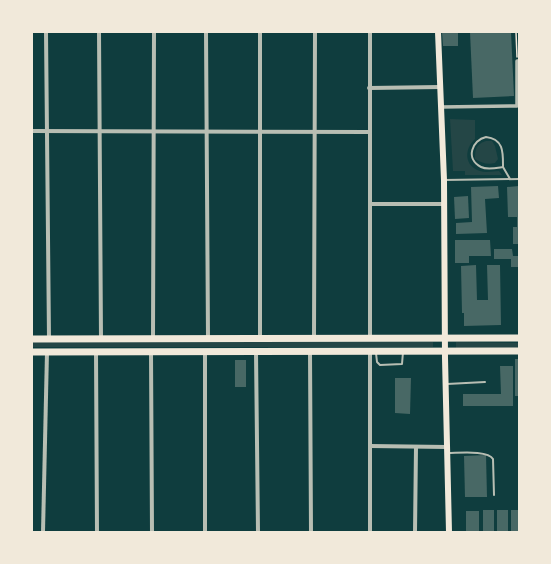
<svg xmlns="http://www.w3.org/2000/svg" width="551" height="564" viewBox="0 0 551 564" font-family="'Titillium Web',sans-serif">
  <rect width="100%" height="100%" fill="#0f3d3e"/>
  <g fill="#244646">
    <path d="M450,119L475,120V139C464,149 464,166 480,171C486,173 493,171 499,171L502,175H465V171H453Z"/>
    <path d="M486,141H492L495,146L498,159L495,163C487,165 482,163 475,159C475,149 476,144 486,141Z"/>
    <rect x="32" y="342" width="401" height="5"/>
    <path d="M456,342L519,343V348H456Z"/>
  </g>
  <g fill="#486865">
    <path d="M442,32H458V46H443Z"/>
    <path d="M470,32H511L514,96L473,98Z"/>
    <path d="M498,186L499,198L485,199L487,233L456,234V223L472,222L471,187Z"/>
    <path d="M519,186V244H513V227H517V217H508L507,187Z"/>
    <path d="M468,196L469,218L455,219L454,197Z"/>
    <path d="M455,240H490L491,256H469V263H455Z"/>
    <path d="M494,249H512L513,256H519V267H511V259H494Z"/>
    <path d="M476,265L477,300H488L487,265H500L501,325L464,326V313H462L461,266Z"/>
    <rect x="515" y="359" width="4" height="37"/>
    <rect x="235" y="360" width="11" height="27"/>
    <path d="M500,366H513V406H463V394H501Z"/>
    <path d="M395,378H411L410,414L395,413Z"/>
    <path d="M486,455L487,497H465L464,456Z"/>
    <rect x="483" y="510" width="11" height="22"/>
    <rect x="497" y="510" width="11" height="22"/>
    <rect x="511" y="510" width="8" height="22"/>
    <rect x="466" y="511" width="13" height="21"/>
  </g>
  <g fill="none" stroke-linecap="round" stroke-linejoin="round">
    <path stroke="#f1e9da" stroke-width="1.5" d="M516,32L517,57"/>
    <g stroke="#b8beb3" stroke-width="2">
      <path d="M486,137C504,139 503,153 503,167C496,168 487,170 481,167C465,159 472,140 486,137Z"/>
      <path d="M503,167L510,179"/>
      <path d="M444,180L519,179"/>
      <path d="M376,353L377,362L380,365L402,364L403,352"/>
      <path d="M447,384L485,382"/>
      <path d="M448,453C459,453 488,450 493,459L494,495"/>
    </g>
    <path stroke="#b8beb3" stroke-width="3.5" d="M441,107L517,106V61H519"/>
    <g stroke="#b8beb3" stroke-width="4">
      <path d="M46,32L49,339"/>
      <path d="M99,32L101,339"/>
      <path d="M206,32L208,338"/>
      <path d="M370,32V338"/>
      <path d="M369,88L440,87"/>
      <path d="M32,131L370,132"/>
      <path d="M370,204H444"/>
      <path d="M153,338L154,32"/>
      <path d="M260,338V32"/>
      <path d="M314,338L315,32"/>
      <path d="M96,352L97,532"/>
      <path d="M151,352L152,532"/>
      <path d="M205,352V532"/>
      <path d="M256,352L258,532"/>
      <path d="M310,352L311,532"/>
      <path d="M370,352V532"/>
      <path d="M370,446L447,447"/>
      <path d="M43,532L47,352"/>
      <path d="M415,532L416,447"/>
    </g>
    <path stroke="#f1e9da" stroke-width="6" d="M438,32L444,180L445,358L449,532"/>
    <g stroke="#f1e9da" stroke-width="7">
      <path d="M32,339L519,338"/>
      <path d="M32,352L519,351"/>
    </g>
  </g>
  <rect width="551" height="564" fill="none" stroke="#f1e9da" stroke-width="66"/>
</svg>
